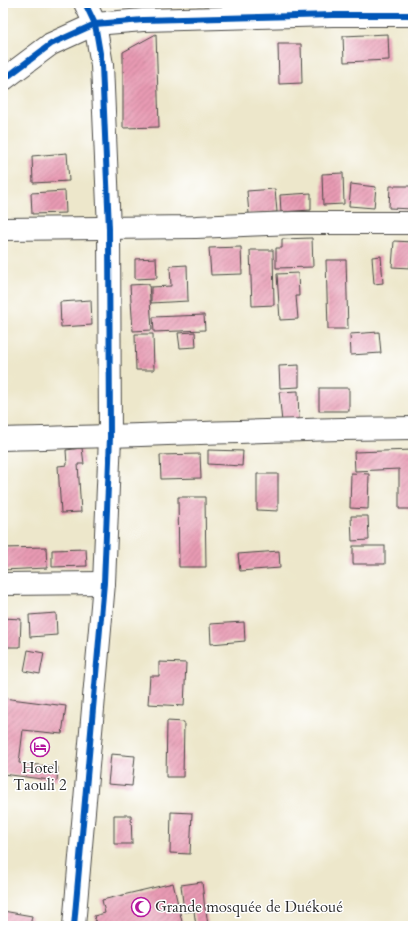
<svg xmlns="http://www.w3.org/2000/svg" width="416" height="929" viewBox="0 0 416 929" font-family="Cardo,serif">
  <defs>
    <pattern id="building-hatch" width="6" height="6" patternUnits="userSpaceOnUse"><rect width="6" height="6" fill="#e89ab3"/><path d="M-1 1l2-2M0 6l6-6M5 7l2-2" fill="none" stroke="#bc7e92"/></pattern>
  </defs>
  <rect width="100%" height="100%" fill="#fff"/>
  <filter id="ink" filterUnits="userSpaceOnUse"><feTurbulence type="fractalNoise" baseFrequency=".025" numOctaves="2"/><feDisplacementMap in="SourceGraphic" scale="8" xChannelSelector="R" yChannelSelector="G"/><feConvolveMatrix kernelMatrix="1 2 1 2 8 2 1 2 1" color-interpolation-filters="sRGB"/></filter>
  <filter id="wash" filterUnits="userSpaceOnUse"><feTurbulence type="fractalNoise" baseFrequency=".012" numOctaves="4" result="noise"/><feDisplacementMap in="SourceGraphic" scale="16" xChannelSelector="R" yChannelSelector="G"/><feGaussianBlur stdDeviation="0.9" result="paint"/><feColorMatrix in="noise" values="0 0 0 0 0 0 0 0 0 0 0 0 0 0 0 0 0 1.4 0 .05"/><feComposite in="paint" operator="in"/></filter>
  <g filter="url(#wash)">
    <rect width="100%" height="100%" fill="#ede7cb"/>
    <g id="blocks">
      <g fill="url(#building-hatch)">
        <path d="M156,34L159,127L123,128V52Z"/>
        <path d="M388,34L389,60L344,62L343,36Z"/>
        <path d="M278,44H301L302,83L279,84Z"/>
        <path d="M67,153L69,181L33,183L32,156Z"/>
        <path d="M343,173L344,204L323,205L322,174Z"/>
        <path d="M351,184L376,187L374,208L349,206Z"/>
        <path d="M390,186H413V209L389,208Z"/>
        <path d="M275,189L277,212L249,214L247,191Z"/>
        <path d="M65,191L66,213L32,214L31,193Z"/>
        <path d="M311,193V210L281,212L280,195Z"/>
        <path d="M312,238L313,267L276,268V248H282V239Z"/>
        <path d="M394,241L413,242V261H410V268L392,267Z"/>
        <path d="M241,247L242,274L211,275L209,248Z"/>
        <path d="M250,250H273L274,305L252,306Z"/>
        <path d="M381,256L383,283L374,284L372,257Z"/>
        <path d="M156,258L157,278L135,279V259Z"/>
        <path d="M326,260H346L348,329H328Z"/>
        <path d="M187,265L188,301L151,303V287L171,286L170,266Z"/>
        <path d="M298,273L299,296H296L298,319L280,320L277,274Z"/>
        <path d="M149,284L152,330L133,331L130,285Z"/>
        <path d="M91,300L92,325L61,327L60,302Z"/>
        <path d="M204,315L205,330L154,332L153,317Z"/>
        <path d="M195,332L196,347L180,348L178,333Z"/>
        <path d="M379,332L381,353L351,355L350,334Z"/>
        <path d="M135,334H153L154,370H136Z"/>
        <path d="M299,365V387L280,388L279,366Z"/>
        <rect x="319" y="388" width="30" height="23"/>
        <path d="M298,391L299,421L282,422L279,392Z"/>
        <path d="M82,448L84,464H78L81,512L61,513L58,466L67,465L66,450Z"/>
        <path d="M208,450L243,451L242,466L208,464Z"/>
        <path d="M413,450V509H399V469L355,471L354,452Z"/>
        <path d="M200,454L201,478L161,479L160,455Z"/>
        <path d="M351,473L369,474L368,509L350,508Z"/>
        <path d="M257,474H278V511L257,510Z"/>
        <path d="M178,497H205L206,567H179Z"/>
        <path d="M351,516H368L369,540L352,541Z"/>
        <rect x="353" y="546" width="32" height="18"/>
        <path d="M46,547L47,568L3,570V548Z"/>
        <path d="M86,549L87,566L52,567V550Z"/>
        <path d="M279,551L280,568L240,571L238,554Z"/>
        <path d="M56,613L57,635L30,637L29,615Z"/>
        <path d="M3,618L21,619L20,647H3Z"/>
        <path d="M244,622L245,641L211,644L210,624Z"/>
        <path d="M28,650L44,653L40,674L24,671Z"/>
        <path d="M159,662L186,663L184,706L148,704L150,676H159Z"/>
        <path d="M3,698L66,706L62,734L23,730L19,763L58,767L57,781L3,774Z"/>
        <path d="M167,721L184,722L183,777H166Z"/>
        <path d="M111,754L135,756L132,786L108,784Z"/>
        <path d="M171,812L192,813L190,854L170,853Z"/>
        <path d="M114,815H131L132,844H114Z"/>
        <path d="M202,882L205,910H206L208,926H196L194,911L184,912L181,885Z"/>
        <path d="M173,883L183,926H97L94,916L105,913L102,900Z"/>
        <path d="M3,911L32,916L30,926H3Z"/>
      </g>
    </g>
  </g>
  <g filter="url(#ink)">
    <use href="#blocks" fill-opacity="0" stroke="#484743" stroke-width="1"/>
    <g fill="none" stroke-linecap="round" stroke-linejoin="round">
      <defs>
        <g id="minor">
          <path d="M3,80L51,44L95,24L143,20L333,15H413"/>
          <path d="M3,229L196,227L293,223H413"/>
          <path d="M3,439C140,436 276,429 413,428"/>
          <path d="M3,584L104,583"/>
          <path d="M74,926L104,583L110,437L109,229L102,65L95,24L85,3"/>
        </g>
      </defs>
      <use href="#minor" stroke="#484743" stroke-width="24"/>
      <use href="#minor" stroke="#fff" stroke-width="22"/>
      <defs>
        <g id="cycleway">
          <path d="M3,80L51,44L95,24L143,20L333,15H413"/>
          <path d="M74,926L104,583L110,437L109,229L102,65L95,24L85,3"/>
        </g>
      </defs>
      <use href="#cycleway" stroke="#fff" stroke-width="8"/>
      <use href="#cycleway" stroke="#0057b8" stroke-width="6"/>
    </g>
  </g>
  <defs>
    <symbol id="hotel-ring" viewBox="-11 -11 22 22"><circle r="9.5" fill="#fff" stroke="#b5179e" stroke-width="1.5"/><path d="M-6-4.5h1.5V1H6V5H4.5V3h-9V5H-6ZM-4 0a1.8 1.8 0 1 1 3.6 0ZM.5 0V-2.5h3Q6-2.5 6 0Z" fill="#b5179e"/></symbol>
    <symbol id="mosque-ring" viewBox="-11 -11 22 22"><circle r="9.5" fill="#fff" stroke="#b5179e" stroke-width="1.5"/><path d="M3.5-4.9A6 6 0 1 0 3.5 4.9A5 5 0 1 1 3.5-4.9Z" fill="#b5179e"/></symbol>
  </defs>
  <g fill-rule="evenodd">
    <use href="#hotel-ring" x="29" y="736" width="22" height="22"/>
    <use href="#mosque-ring" x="130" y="896" width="22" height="22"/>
  </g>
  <g text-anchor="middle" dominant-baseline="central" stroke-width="3" stroke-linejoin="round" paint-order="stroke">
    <g font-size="15" fill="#2b2b2b" stroke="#fff">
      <text x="40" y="768">Hotel<tspan x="40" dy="17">Taouli 2</tspan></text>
      <text x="155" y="907" text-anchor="start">Grande mosquée de Duékoué</text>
    </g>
  </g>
  <rect width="416" height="929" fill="none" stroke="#fff" stroke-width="16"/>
</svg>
